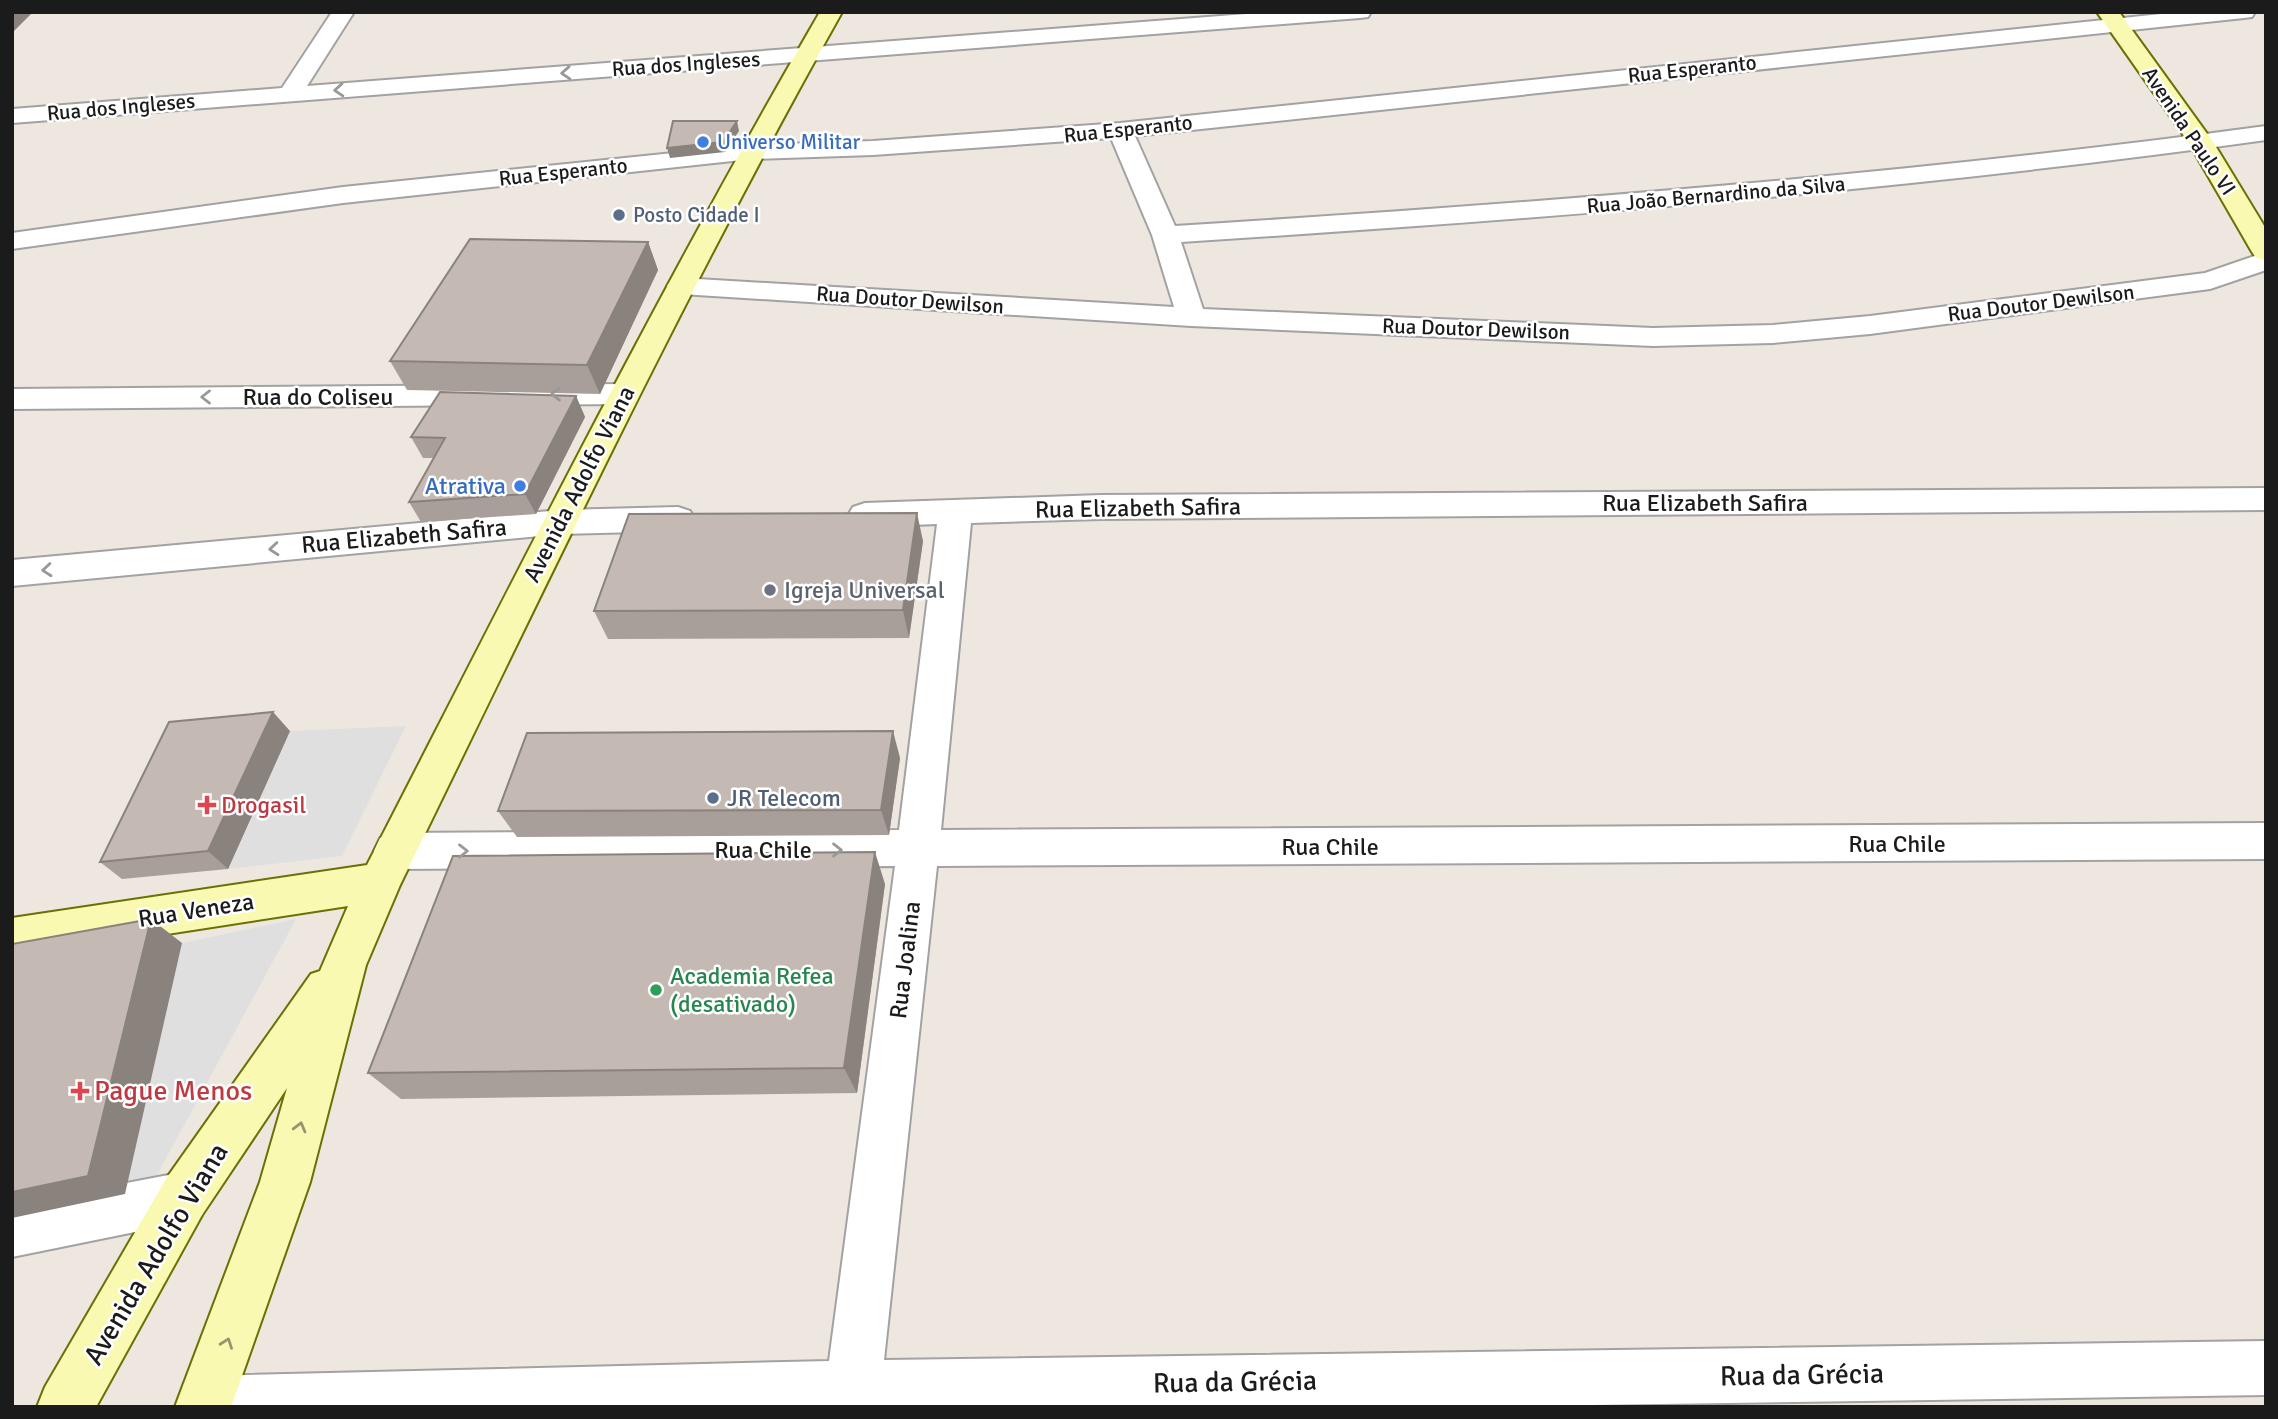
<svg xmlns="http://www.w3.org/2000/svg" width="2278" height="1419" viewBox="0 0 2278 1419" font-family="Signika,sans-serif">
  <rect width="100%" height="100%" fill="#ede7e0"/>
  <g fill="#dfdfdf">
    <path d="M406,726L342,856L228,869L290,731Z"/>
    <path d="M296,919L151,1186L125,1194L182,943Z"/>
  </g>
  <g fill="none" stroke-linecap="round" stroke-linejoin="round">
    <defs>
      <g id="street">
        <path d="M332,12H354L307,86L1272,12H1371L1368,17L1360,18L12,123V109L282,88Z"/>
        <path d="M2180,12H2255L2252,17L2244,18L1135,136L1175,226C1540,203 1903,175 2266,126V140C1905,190 1544,219 1181,242L1203,309L1653,328L1773,325L1870,316L2205,273L2266,252V270L2210,289L1870,334L1773,343L1653,346L1191,326L681,294L671,292L667,286L671,280L681,278L1174,307L1152,235L1111,138L873,155L751,159L343,203L12,249V233L343,187L751,145L873,141L1120,123Z"/>
        <path d="M624,384L635,387L639,394L635,401L624,404L12,409V389Z"/>
        <path d="M2266,488V510L1101,519L971,523L941,830L2266,823V859L937,866L884,1360L2266,1341V1395L1465,1407H177L184,1384L204,1376L829,1361L895,866L395,869L380,864L374,851L380,838L395,833L899,830L937,524L865,527L853,523L848,515L853,507L865,503L1101,495Z"/>
        <path d="M678,507L690,511L695,519L690,527L678,531L561,534L12,586V560L561,510Z"/>
        <path d="M184,1172L202,1179L209,1197L202,1215L184,1222L12,1257V1205Z"/>
      </g>
      <g id="secondary">
        <path d="M820,12H842C682,297 543,592 400,885L366,965L310,1182L231,1407H175L260,1182L287,1088L202,1215L96,1407H37L45,1387L166,1179L311,974L320,971L348,906L12,958V918L367,865C514,579 658,291 820,12Z"/>
        <path d="M2097,12H2119L2213,142L2266,229V260L2256,258L2252,252L2189,143Z"/>
      </g>
    </defs>
    <use href="#street" stroke="#a2a2a2" stroke-width="4"/>
    <use href="#secondary" stroke="#6a7004" stroke-width="4"/>
    <use href="#street" fill="#fff" fill-rule="evenodd"/>
    <use href="#secondary" fill="#f9f9b1" fill-rule="evenodd"/>
  </g>
  <g fill="#a99f9a">
    <path d="M648,242L658,270L600,394L407,390L390,361Z"/>
    <path d="M576,396L585,417L536,514L421,522L409,502L434,458H423L411,437Z"/>
    <path d="M923,541L909,638L608,639L594,611Z"/>
    <path d="M290,731L228,869L122,879L100,862Z"/>
    <path d="M900,758L889,835L517,837L498,811Z"/>
    <path d="M885,884L857,1093L401,1099L368,1073Z"/>
  </g>
  <g fill="#89827d">
    <path d="M12,12H33L12,33Z"/>
    <path d="M737,121L739,131L725,152L670,158L667,148Z"/>
    <path d="M648,242L658,270L600,394L587,365Z"/>
    <path d="M576,396L585,417L536,514L525,494Z"/>
    <path d="M917,513L923,541L909,638L903,610Z"/>
    <path d="M273,712L290,731L228,869L208,851Z"/>
    <path d="M893,731L900,758L889,835L881,810Z"/>
    <path d="M875,852L885,884L857,1093L844,1068Z"/>
    <path d="M151,919L182,943L125,1194L12,1218V1192Z"/>
  </g>
  <g fill="#c4b9b3" stroke="#89827d" stroke-width="2">
    <path d="M673,121H737L723,142L667,148Z"/>
    <path d="M470,239L648,242L587,365L390,361Z"/>
    <path d="M440,392L576,396L525,494L409,502L445,438L411,437Z"/>
    <path d="M917,513L903,610L594,611L629,514Z"/>
    <path d="M273,712L208,851L100,862L169,722Z"/>
    <path d="M893,731L881,810L498,811L527,733Z"/>
    <path d="M875,852L844,1068L368,1073L453,856Z"/>
    <path d="M151,919L88,1176L12,1192V944Z"/>
  </g>
  <defs><path id="oneway-chevron" d="M-2-3.5L2.5 0L-2 3.5" fill="none" stroke-width="1.6" stroke-linecap="round" stroke-linejoin="round" transform="scale(1.75)"/></defs>
  <g stroke="#989898">
    <use href="#oneway-chevron" transform="translate(566 73) rotate(176)"/>
    <use href="#oneway-chevron" transform="translate(339 90) rotate(176)"/>
    <use href="#oneway-chevron" transform="translate(556 394) rotate(180)"/>
    <use href="#oneway-chevron" transform="translate(206 397) rotate(180)"/>
    <use href="#oneway-chevron" transform="translate(274 549) rotate(175)"/>
    <use href="#oneway-chevron" transform="translate(47 570) rotate(175)"/>
    <use href="#oneway-chevron" transform="translate(837 850)"/>
    <use href="#oneway-chevron" transform="translate(463 851)"/>
  </g>
  <g stroke="#95956e">
    <use href="#oneway-chevron" transform="translate(300 1127) rotate(-75)"/>
    <use href="#oneway-chevron" transform="translate(227 1343) rotate(-70)"/>
  </g>
  <g fill="#3f7fe0" stroke="#fff" stroke-width="2.5">
    <circle cx="703" cy="142" r="7"/>
    <circle cx="520" cy="486" r="7"/>
  </g>
  <g fill="#5c6f8a" stroke="#fff" stroke-width="2.5">
    <circle cx="619" cy="215" r="7"/>
    <circle cx="713" cy="798" r="7"/>
  </g>
  <circle fill="#6b7280" stroke="#fff" stroke-width="2.5" cx="770" cy="590" r="7"/>
  <g fill="#e0444e" stroke="#fff" stroke-width="2.5">
    <path d="M203.5 794.5h7v7h7v7h-7v7h-7v-7h-7v-7h7z"/>
    <path d="M76.5 1080.5h7v7h7v7h-7v7h-7v-7h-7v-7h7z"/>
  </g>
  <circle fill="#2e9e5b" stroke="#fff" stroke-width="2.5" cx="656" cy="990" r="7"/>
  <g text-anchor="middle" dominant-baseline="central" stroke-width="5" stroke-linejoin="round" paint-order="stroke">
    <g font-size="21" fill="#1b1b1b" stroke="#fff">
      <text transform="translate(686 64) rotate(-4)">Rua dos Ingleses</text>
      <text transform="translate(1692 69) rotate(-6)">Rua Esperanto</text>
      <text transform="translate(121 107) rotate(-5)">Rua dos Ingleses</text>
      <text transform="translate(1128 129) rotate(-6)">Rua Esperanto</text>
      <text transform="translate(2189 131) rotate(56)">Avenida Paulo VI</text>
      <text transform="translate(563 172) rotate(-6)">Rua Esperanto</text>
      <text transform="translate(1716 195) rotate(-5)">Rua João Bernardino da Silva</text>
      <text transform="translate(910 300) rotate(4)">Rua Doutor Dewilson</text>
      <text transform="translate(2041 303) rotate(-7)">Rua Doutor Dewilson</text>
      <text transform="translate(1476 329) rotate(2)">Rua Doutor Dewilson</text>
    </g>
    <g font-size="21" fill="#366cbe" stroke="#fff" text-anchor="start">
      <text x="717" y="142">Universo Militar</text>
    </g>
    <g font-size="21" fill="#4e5e75" stroke="#fff" text-anchor="start">
      <text x="633" y="215">Posto Cidade I</text>
    </g>
    <g font-size="24" fill="#1b1b1b" stroke="#fff">
      <text x="318" y="397">Rua do Coliseu</text>
      <text transform="translate(579 484) rotate(-63)">Avenida Adolfo Viana</text>
      <text x="1705" y="503">Rua Elizabeth Safira</text>
      <text transform="translate(1138 508) rotate(-1)">Rua Elizabeth Safira</text>
      <text transform="translate(404 536) rotate(-5)">Rua Elizabeth Safira</text>
      <text x="1897" y="844">Rua Chile</text>
      <text x="1330" y="847">Rua Chile</text>
      <text x="763" y="850">Rua Chile</text>
      <text transform="translate(196 910) rotate(-9)">Rua Veneza</text>
      <text transform="translate(905 960) rotate(-83)">Rua Joalina</text>
    </g>
    <g font-size="24" fill="#366cbe" stroke="#fff" text-anchor="end">
      <text x="506" y="486">Atrativa</text>
    </g>
    <g font-size="24" fill="#5b616d" stroke="#fff" text-anchor="start">
      <text x="784" y="590">Igreja Universal</text>
    </g>
    <g font-size="24" fill="#4e5e75" stroke="#fff" text-anchor="start">
      <text x="727" y="798">JR Telecom</text>
    </g>
    <g font-size="24" fill="#be3a42" stroke="#fff" text-anchor="start">
      <text x="221" y="805">Drogasil</text>
    </g>
    <g font-size="24" fill="#27864d" stroke="#fff" text-anchor="start">
      <text x="670" y="976">Academia Refea<tspan x="670" dy="28">(desativado)</tspan></text>
    </g>
    <g font-size="28" fill="#be3a42" stroke="#fff" text-anchor="start">
      <text x="94" y="1091">Pague Menos</text>
    </g>
    <g font-size="28" fill="#1b1b1b" stroke="#fff">
      <text transform="translate(156 1254) rotate(-59)">Avenida Adolfo Viana</text>
      <text transform="translate(1802 1375) rotate(-1)">Rua da Grécia</text>
      <text transform="translate(1235 1382) rotate(-1)">Rua da Grécia</text>
    </g>
  </g>
  <rect width="2278" height="1419" fill="none" stroke="#1b1b1b" stroke-width="28"/>
</svg>
